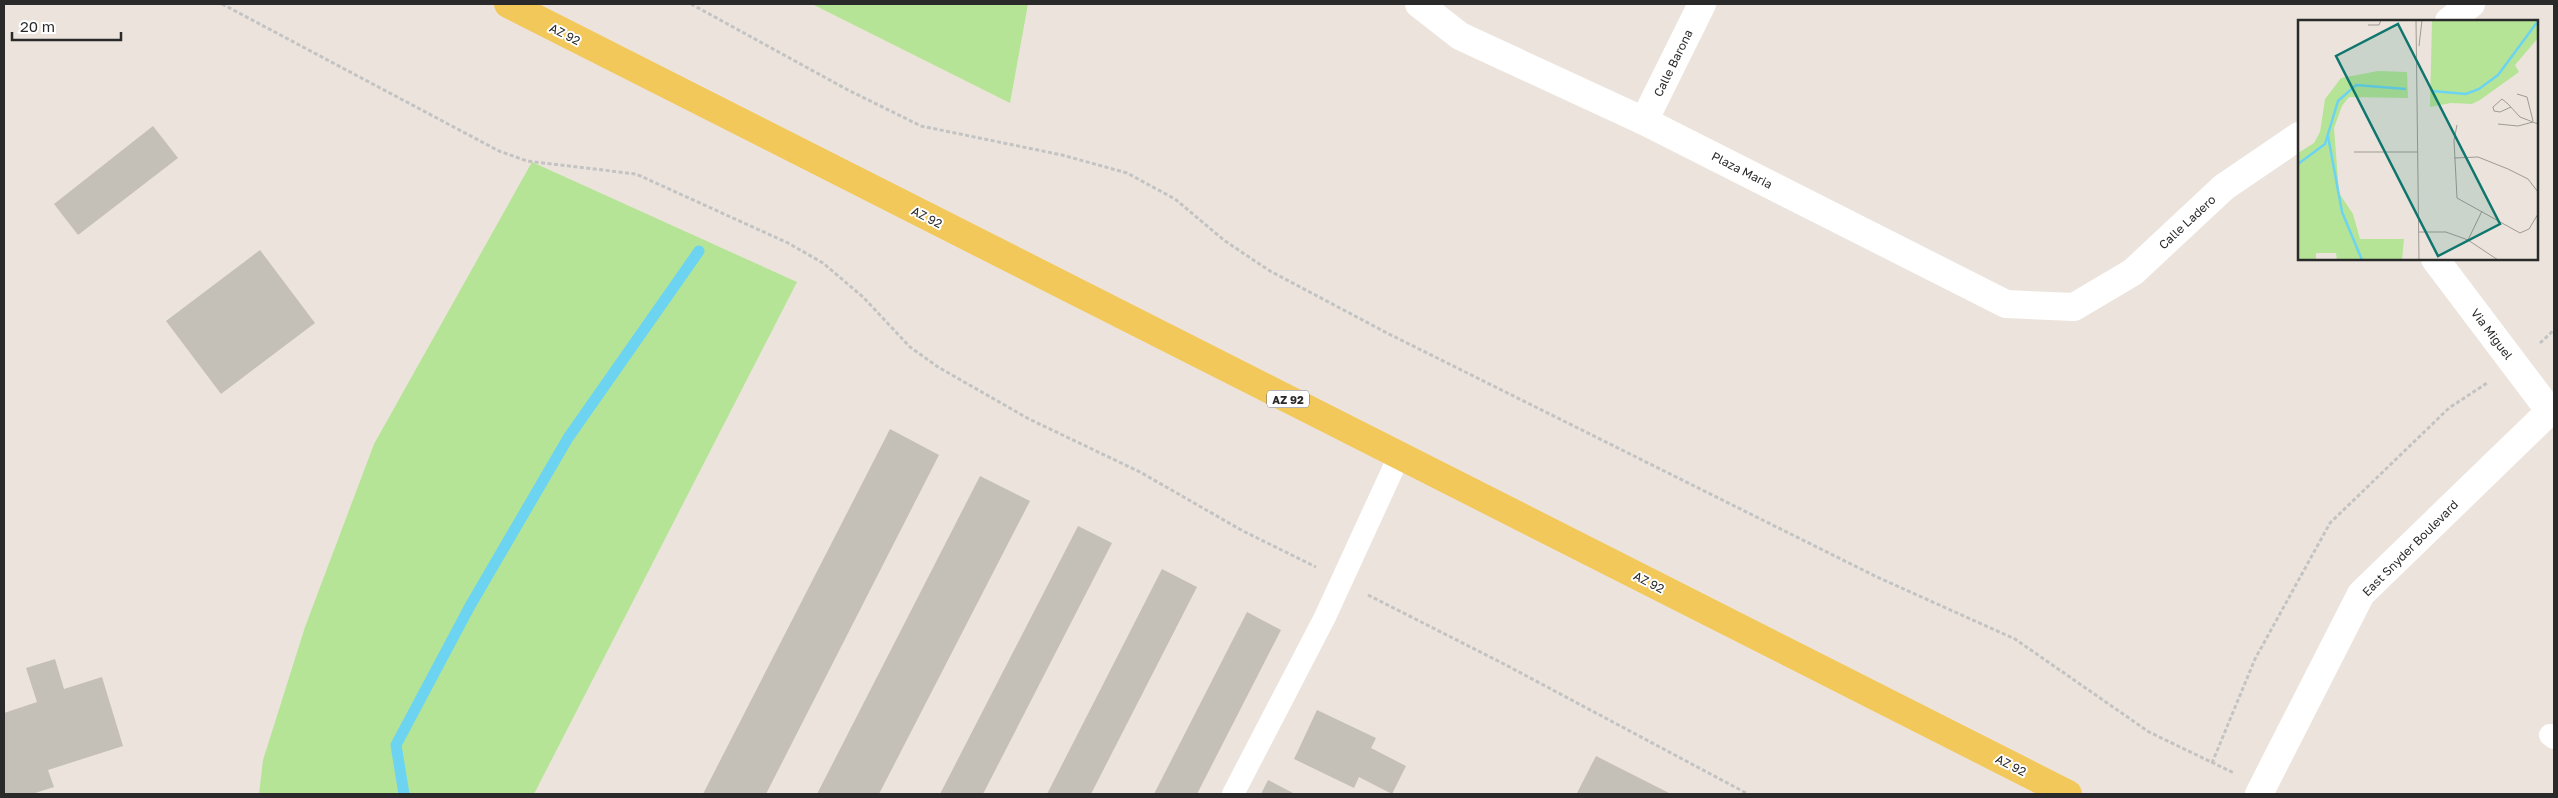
<svg xmlns="http://www.w3.org/2000/svg" width="2558" height="798" viewBox="0 0 2558 798" font-family="'Golos Text',sans-serif">
  <rect width="100%" height="100%" fill="#ece4dc"/>
  <g fill="#b5e497">
    <path d="M812,4H1028L1010,103Z"/>
    <path d="M532,162L797,282L534,794H259L263,760L305,627L374,444Z"/>
  </g>
  <g fill="none" stroke-linecap="round" stroke-linejoin="round">
    <path stroke="#6cd4f1" stroke-width="11" d="M404,794L396,745L470,606L568,438L699,251"/>
  </g>
  <g fill="#c4bfb7">
    <path d="M153,126L178,158L78,235L54,204Z"/>
    <path d="M260,250L315,323L221,394L166,321Z"/>
    <path d="M890,429L939,455L766,794H703Z"/>
    <path d="M980,476L1030,501L879,794H817Z"/>
    <path d="M1078,526L1112,543L983,794H940Z"/>
    <path d="M1162,569L1197,587L1091,794H1047Z"/>
    <path d="M1247,612L1281,630L1197,794H1154Z"/>
    <path d="M55,659L64,689L102,677L123,746L48,770L54,787L32,794H4V713L37,702L26,668Z"/>
    <path d="M1317,710L1376,738L1371,748L1406,766L1392,794L1359,777L1354,788L1294,759Z"/>
    <path d="M1596,756L1671,794L1577,793Z"/>
    <path d="M1268,780L1295,794H1261Z"/>
  </g>
  <g fill="none" stroke-linecap="round" stroke-linejoin="round">
    <g stroke="#c3c3c3" stroke-width="3" stroke-dasharray="4 2.5" stroke-linecap="butt">
      <path d="M222,4L499,151L527,161L636,174L788,243L823,263L863,297L910,347L938,367L1029,419L1140,472L1243,531L1316,567"/>
      <path d="M691,4L848,90L921,126L1062,155L1127,173L1175,199L1225,241L1270,271L1387,333L1877,577L2015,639L2149,732L2234,773"/>
      <path d="M2540,343L2554,330"/>
      <path d="M1368,595L1504,664L1748,794"/>
      <path d="M2212,763L2255,659L2330,523L2449,408L2487,383"/>
    </g>
    <g stroke="#fff" stroke-width="22">
      <path d="M2550,735L2554,738"/>
      <path d="M1233,794L1325,617L1399,456"/>
    </g>
    <g stroke="#fff" stroke-width="28">
      <path d="M1419,4L1460,36L1644,121L2006,304L2074,307L2133,272L2224,187L2299,136"/>
      <path d="M2449,21L2471,4"/>
      <path d="M1644,121L1702,4"/>
      <path d="M2435,259L2549,410"/>
    </g>
    <path stroke="#fff" stroke-width="28" d="M2259,794L2361,594L2554,407"/>
    <path stroke="#f3c85a" stroke-width="28" d="M508,4L2068,794"/>
  </g>
  <g text-anchor="middle" dominant-baseline="central" stroke-width="4" stroke-linejoin="round" paint-order="stroke">
    <rect fill="#fff" stroke="#6a6a6a" stroke-width="1" x="1267" y="390.5" width="42" height="17" rx="4"/>
    <g font-size="11" font-weight="bold" fill="#2a2a2a">
      <text x="1288" y="399">AZ 92</text>
    </g>
    <g font-size="12" fill="#2a2a2a" stroke="#fff">
      <text transform="translate(565 34) rotate(27)">AZ 92</text>
      <text transform="translate(1673 63) rotate(-64)">Calle Barona</text>
      <text transform="translate(1742 170) rotate(27)">Plaza Maria</text>
      <text transform="translate(927 217) rotate(27)">AZ 92</text>
      <text transform="translate(2187 222) rotate(-43)">Calle Ladero</text>
      <text transform="translate(2492 334) rotate(53)">Via Miguel</text>
      <text transform="translate(2410 548) rotate(-45)">East Snyder Boulevard</text>
      <text transform="translate(1649 582) rotate(27)">AZ 92</text>
      <text transform="translate(2011 765) rotate(27)">AZ 92</text>
    </g>
  </g>
  <g transform="translate(2298 20)">
    <rect width="240" height="240" fill="#ece4dc"/>
    <path d="M134,0H240V18L217,45L221,52L182,80L174,84L153,83L132,87ZM80,51L109,52L110,78L51,77L44,86L36,108L41,173L55,194L62,219H106L104,240H39L38,233H18V240H0V133L16,123L22,112L27,79L43,58Z" fill="#b5e497"/>
    <path fill="none" stroke="#6cd4f1" stroke-width="2.5" d="M134,71L168,74L181,69L200,55L240,1M30,116L44,192L64,240M0,144L27,124L40,81L58,65L108,69"/>
    <path fill="none" stroke="#9e9a95" stroke-width="1" d="M118,0L121,240M70,5H81L83,0M121,26L124,0M219,74L229,77L235,101M213,87L202,92L196,91L195,87L204,79L210,84L222,97L240,104M200,104L220,106L235,102M159,105L156,120L159,178L222,213L231,209L240,194M56,132H120M156,138L180,137L210,149L230,159L240,172M121,212H148L170,220L200,240M170,220L184,191"/>
    <path fill="#0f766e" fill-opacity="0.15" stroke="#0f766e" stroke-width="2.5" d="M100,4L202,204L140,236L38,36Z"/>
    <rect width="240" height="240" fill="none" stroke="#2a2a2a" stroke-width="2.5"/>
  </g>
  <rect width="2558" height="798" fill="none" stroke="#2a2a2a" stroke-width="10"/>
  <path d="M12 32v8h109v-8" fill="none" stroke="#2a2a2a" stroke-width="2.5"/>
  <text x="20" y="32" font-size="15" fill="#2a2a2a" stroke="#ffffff" stroke-width="4" paint-order="stroke">20 m</text>
</svg>
